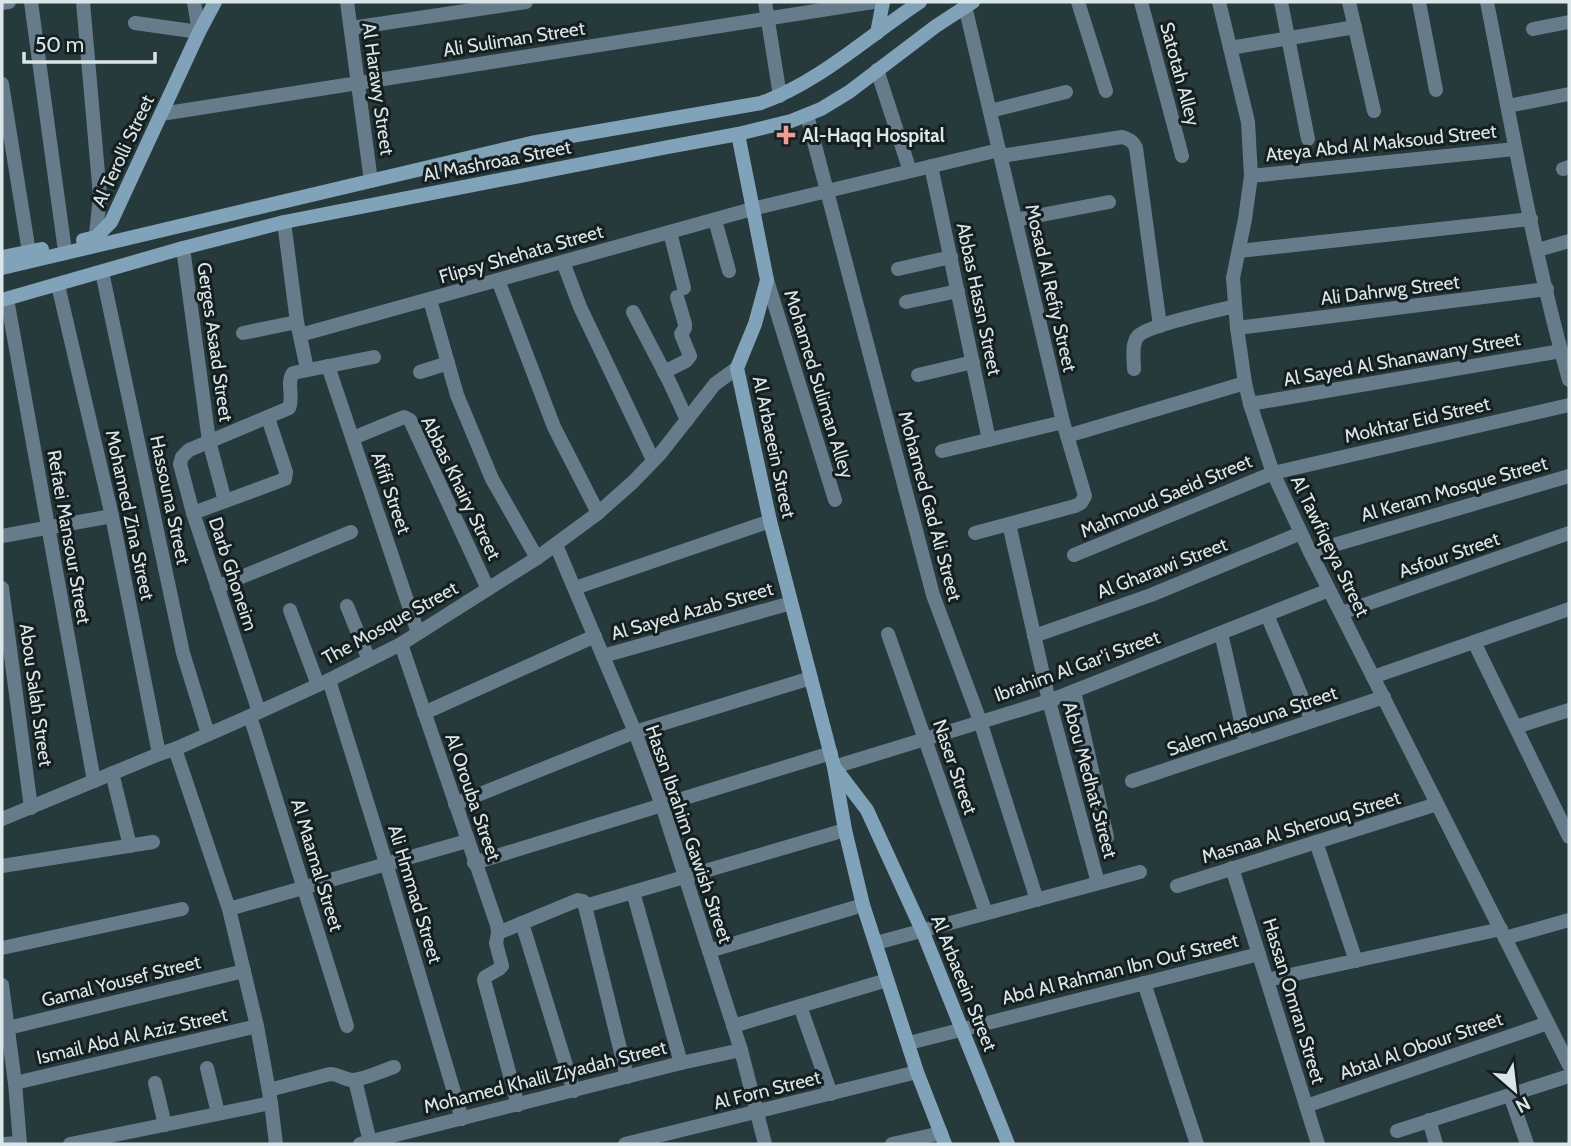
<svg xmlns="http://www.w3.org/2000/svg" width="1571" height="1146" viewBox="0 0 1571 1146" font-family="Cabin,sans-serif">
  <rect width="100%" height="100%" fill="#263a3c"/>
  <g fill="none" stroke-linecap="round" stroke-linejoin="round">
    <g stroke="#667c8a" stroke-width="14">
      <path d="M31,2L64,244"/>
      <path d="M83,2L100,196L95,244"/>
      <path d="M347,2L371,181"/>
      <path d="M765,2L780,96"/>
      <path d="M1078,2L1106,91"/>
      <path d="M1141,2L1182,156"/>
      <path d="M1219,2L1248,122L1251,176L1245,219L1233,278L1237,328L1245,383L1250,404L1273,473L1310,552L1569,1065"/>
      <path d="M1281,2L1308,139"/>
      <path d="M1349,2L1374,111"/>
      <path d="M1419,2L1436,90"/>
      <path d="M1487,2C1512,128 1534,256 1569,380"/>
      <path d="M2,3L9,2"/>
      <path d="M965,6L1063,422L1085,496L1081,503L1075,506L975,533"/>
      <path d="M135,23L199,32L194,2"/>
      <path d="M351,28L526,2"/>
      <path d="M1533,29L1569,22"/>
      <path d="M1230,48L1355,27"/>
      <path d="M877,70L910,171"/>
      <path d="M2,84L29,252"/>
      <path d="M1508,106L1569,94"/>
      <path d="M990,111L1066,92"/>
      <path d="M161,114L873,2"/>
      <path d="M807,115L933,595L980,721L1037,900"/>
      <path d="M1001,156L1122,137C1129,139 1133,141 1136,148L1160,326"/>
      <path d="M931,166L989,440"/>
      <path d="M1563,169L1569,167"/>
      <path d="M1251,176L1515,149"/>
      <path d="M715,220L729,271"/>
      <path d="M1016,220L1109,202"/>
      <path d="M284,222L297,322L307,369"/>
      <path d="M670,232L684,288"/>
      <path d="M183,248L209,441L225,501"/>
      <path d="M1538,250L1569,241"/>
      <path d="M1239,251L1531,219"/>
      <path d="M563,262L580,307L653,460"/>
      <path d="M898,269L951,257"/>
      <path d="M102,272L183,653L208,734"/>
      <path d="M498,280L554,427L598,513"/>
      <path d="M767,280L835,500"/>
      <path d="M58,285L112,516L159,754"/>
      <path d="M7,299L94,781"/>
      <path d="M430,300L457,395L492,479L537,558"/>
      <path d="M906,302L958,291"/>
      <path d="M633,312L669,381L687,420"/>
      <path d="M1237,328L1547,289"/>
      <path d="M243,333L297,322"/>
      <path d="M300,335L752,209L999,150"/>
      <path d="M328,366L418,633"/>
      <path d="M1134,369C1134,359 1131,344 1138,336C1149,325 1216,311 1235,306"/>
      <path d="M420,372L448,363"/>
      <path d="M664,372L686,361L690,356L681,334L685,328V324L677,297"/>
      <path d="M918,375L973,362"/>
      <path d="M1250,404L1561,351"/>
      <path d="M1067,436L1245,383"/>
      <path d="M353,438L404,417L410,420L488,589"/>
      <path d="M942,451L1063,422"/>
      <path d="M193,513L285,479L286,472L268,418"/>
      <path d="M1009,524L1049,701L1098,883"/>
      <path d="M2,536L112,516"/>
      <path d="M556,545L635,732L662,805L741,1050L765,1144"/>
      <path d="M1310,552L1569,476"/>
      <path d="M1074,555L1273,473L1569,405"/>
      <path d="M217,587L351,532"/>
      <path d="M2,588L31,808"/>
      <path d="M575,588L770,521"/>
      <path d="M347,606L369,660"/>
      <path d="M290,610L318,685"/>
      <path d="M1341,613L1569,533"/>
      <path d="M1267,615L1312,721"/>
      <path d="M1221,633L1246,743"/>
      <path d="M888,634L986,913"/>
      <path d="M1034,636L1151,595L1301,533"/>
      <path d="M1474,642L1569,837"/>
      <path d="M401,644L497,925L498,933L496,943L502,966L499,969L485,977L484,980L518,1105"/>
      <path d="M603,656L791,603"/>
      <path d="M1373,677L1569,609"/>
      <path d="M329,680L386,863L462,1119"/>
      <path d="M1074,691L1107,837"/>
      <path d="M259,712L193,513L180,464L182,457L189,450L289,408C294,397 286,383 293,373L374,357"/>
      <path d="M424,713L595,636"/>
      <path d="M250,716L347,1026"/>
      <path d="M1516,727L1569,710"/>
      <path d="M175,749L229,909L257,1026L271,1103L276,1144"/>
      <path d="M834,767L1049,701L1329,590"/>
      <path d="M112,773L130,846"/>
      <path d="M1132,781L1384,697"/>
      <path d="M455,804L635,732L811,678"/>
      <path d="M2,819L159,754L175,749L259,712L329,680L401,644L537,558L598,513L633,482L660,454L715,384L737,368"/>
      <path d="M1316,842L1356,961"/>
      <path d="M474,863L831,753"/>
      <path d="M2,866L153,842"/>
      <path d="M1232,868L1318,1144"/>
      <path d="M1177,886L1437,804"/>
      <path d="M633,892L681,1063"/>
      <path d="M585,906L845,830"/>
      <path d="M585,906L627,1077"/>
      <path d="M229,909L467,841"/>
      <path d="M522,923L574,1091"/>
      <path d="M498,933L578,900L583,901L585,906"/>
      <path d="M1505,938L1569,920"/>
      <path d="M876,943L1140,872"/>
      <path d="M2,948L182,909"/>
      <path d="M709,951L863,905"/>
      <path d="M1267,980L1501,929"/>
      <path d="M1144,983L1197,1144"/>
      <path d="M2,985L15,1083L20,1144"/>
      <path d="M800,1006L831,1094"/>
      <path d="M733,1026L887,980"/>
      <path d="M8,1028L244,971"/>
      <path d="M909,1043L1259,954"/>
      <path d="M207,1068L218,1113"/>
      <path d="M355,1080L370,1142"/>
      <path d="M15,1083L257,1026"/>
      <path d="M155,1083L165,1125"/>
      <path d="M269,1090L330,1074C339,1074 344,1080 353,1080C366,1079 381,1071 394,1067"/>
      <path d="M1510,1095L1527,1144"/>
      <path d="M1306,1106L1548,1023"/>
      <path d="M1429,1120L1436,1144"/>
      <path d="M1397,1131L1569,1076"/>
      <path d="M3,1144L20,1143"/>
      <path d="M70,1144L271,1103"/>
      <path d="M360,1144L681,1063L741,1050"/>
      <path d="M625,1144L917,1072"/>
      <path d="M892,1144L941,1133"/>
    </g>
    <g stroke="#80a3ba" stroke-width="14">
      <path d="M877,33L883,2"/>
      <path d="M738,134L767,280L755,324L737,368L770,521L834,767L845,830L863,905L917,1072L945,1144"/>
      <path d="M83,240L96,237L111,222L199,32L215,2"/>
      <path d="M2,257L42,249"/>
      <path d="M2,268L531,143L761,103C821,81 867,37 920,2"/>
      <path d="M2,300L183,248L284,222L663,148L738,134L791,121L821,109L849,92L936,26L973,2"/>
      <path d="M835,768L867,810L922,930L1008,1144"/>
    </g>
  </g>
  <path fill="#f59c91" stroke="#161f20" stroke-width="2.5" d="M782.5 124.5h7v7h7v7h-7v7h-7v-7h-7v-7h7z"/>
  <g text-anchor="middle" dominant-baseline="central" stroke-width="6" stroke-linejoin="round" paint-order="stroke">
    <g font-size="19" fill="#dae6e7" stroke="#161f20">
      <text transform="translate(514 39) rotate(-9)">Ali Suliman Street</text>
      <text transform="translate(1180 74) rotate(75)">Satotah Alley</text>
      <text transform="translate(378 89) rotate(82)">Al Harawy Street</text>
      <text transform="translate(1381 143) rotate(-6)">Ateya Abd Al Maksoud Street</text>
      <text transform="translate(123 151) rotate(-65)">Al Terolli Street</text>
      <text transform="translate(497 161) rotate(-11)">Al Mashroaa Street</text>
      <text transform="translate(521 254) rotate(-16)">Flipsy Shehata Street</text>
      <text transform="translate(1051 288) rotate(77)">Mosad Al Refiy Street</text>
      <text transform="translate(1390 290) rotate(-7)">Ali Dahrwg Street</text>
      <text transform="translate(979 299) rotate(78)">Abbas Hassn Street</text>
      <text transform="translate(215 342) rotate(82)">Gerges Asaad Street</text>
      <text transform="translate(1402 359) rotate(-10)">Al Sayed Al Shanawany Street</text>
      <text transform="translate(819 384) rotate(73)">Mohamed Suliman Alley</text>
      <text transform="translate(1417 420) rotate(-13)">Mokhtar Eid Street</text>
      <text transform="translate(774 447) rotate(78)">Al Arbaeein Street</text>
      <text transform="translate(461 488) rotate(64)">Abbas Khairy Street</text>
      <text transform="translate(1454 489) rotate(-16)">Al Keram Mosque Street</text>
      <text transform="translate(391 493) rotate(71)">Afifi Street</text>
      <text transform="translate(1166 496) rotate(-23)">Mahmoud Saeid Street</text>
      <text transform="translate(170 500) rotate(78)">Hassouna Street</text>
      <text transform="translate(930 506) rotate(75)">Mohamed Gad Ali Street</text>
      <text transform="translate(130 515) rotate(78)">Mohamed Zina Street</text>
      <text transform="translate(69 537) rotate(80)">Refaei Mansour Street</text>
      <text transform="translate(1330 546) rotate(64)">Al Tawfiqeya Street</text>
      <text transform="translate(1449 555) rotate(-19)">Asfour Street</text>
      <text transform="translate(1162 568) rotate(-21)">Al Gharawi Street</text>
      <text transform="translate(233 574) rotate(72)">Darb Ghoneim</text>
      <text transform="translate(692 611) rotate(-16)">Al Sayed Azab Street</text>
      <text transform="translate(390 623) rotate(-29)">The Mosque Street</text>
      <text transform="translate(1077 666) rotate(-20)">Ibrahim Al Gar'i Street</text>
      <text transform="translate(36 695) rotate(82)">Abou Salah Street</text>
      <text transform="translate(1252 721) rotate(-19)">Salem Hasouna Street</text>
      <text transform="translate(955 767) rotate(71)">Naser Street</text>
      <text transform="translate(1090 780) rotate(75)">Abou Medhat Street</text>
      <text transform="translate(473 797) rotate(71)">Al Orouba Street</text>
      <text transform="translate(1301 827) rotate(-17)">Masnaa Al Sherouq Street</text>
      <text transform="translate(689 834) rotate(71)">Hassn Ibrahim Gawish Street</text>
      <text transform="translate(317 865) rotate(73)">Al Maamal Street</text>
      <text transform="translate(415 894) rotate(73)">Ali Hmmad Street</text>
      <text transform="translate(1120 969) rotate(-14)">Abd Al Rahman Ibn Ouf Street</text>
      <text transform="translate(121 981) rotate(-14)">Gamal Yousef Street</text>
      <text transform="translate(964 983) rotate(68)">Al Arbaeein Street</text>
      <text transform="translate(1294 1001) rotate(73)">Hassan Omran Street</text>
      <text transform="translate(132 1036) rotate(-13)">Ismail Abd Al Aziz Street</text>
      <text transform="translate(1421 1046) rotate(-19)">Abtal Al Obour Street</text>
      <text transform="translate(545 1077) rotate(-14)">Mohamed Khalil Ziyadah Street</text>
      <text transform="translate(767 1090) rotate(-14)">Al Forn Street</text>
    </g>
    <g font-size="19" font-weight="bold" fill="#dae6e7" stroke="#161f20" text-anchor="start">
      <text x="802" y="135">Al-Haqq Hospital</text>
    </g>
  </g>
  <rect width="1571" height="1146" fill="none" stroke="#dae6e7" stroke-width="7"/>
  <g transform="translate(1515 1090) rotate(152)" stroke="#161f20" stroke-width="5" paint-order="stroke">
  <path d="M0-5L12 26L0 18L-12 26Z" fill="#dae6e7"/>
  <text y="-10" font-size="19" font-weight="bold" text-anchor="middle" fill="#dae6e7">N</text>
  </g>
  <path d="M24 52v10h131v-10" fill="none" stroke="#dae6e7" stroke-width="3.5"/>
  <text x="35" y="52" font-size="21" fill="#dae6e7" stroke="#161f20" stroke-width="5" paint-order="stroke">50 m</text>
</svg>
